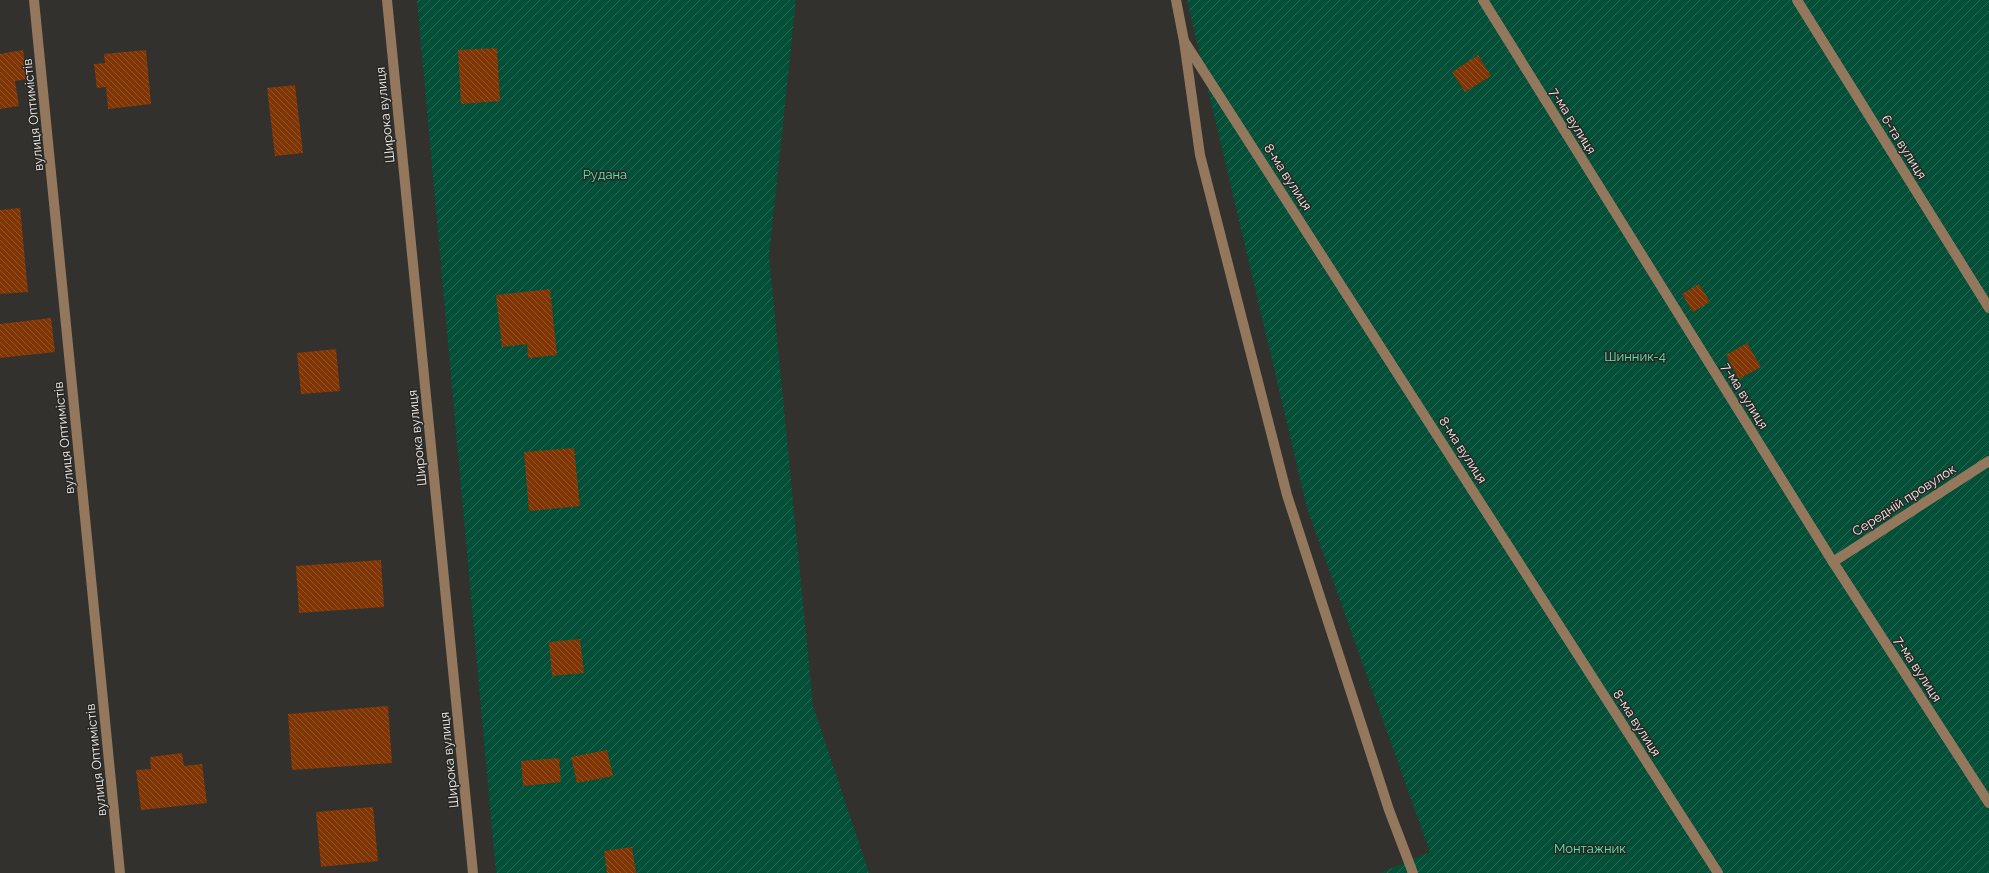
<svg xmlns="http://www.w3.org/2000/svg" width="1989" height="873" viewBox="0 0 1989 873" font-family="Raleway,sans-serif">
  <defs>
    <pattern id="garden-furrows" width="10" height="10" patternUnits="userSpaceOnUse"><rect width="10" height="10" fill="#044f37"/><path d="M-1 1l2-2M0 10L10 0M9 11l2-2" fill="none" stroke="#296954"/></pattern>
    <pattern id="building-back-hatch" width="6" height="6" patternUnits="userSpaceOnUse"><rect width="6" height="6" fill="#7f3504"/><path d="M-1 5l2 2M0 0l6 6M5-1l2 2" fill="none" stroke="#925329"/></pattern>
  </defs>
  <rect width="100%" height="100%" fill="#33312d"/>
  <g fill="url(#garden-furrows)">
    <path d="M417,0H796L769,256L813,706L869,873H496Z"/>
    <path d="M1187,0H1989V873H1380L1430,852L1307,508Z"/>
  </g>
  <g fill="url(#building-back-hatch)">
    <path d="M497,48L500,101L461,104L458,50Z"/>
    <path d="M23,50L27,79L15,81L19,106L0,109V54Z"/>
    <path d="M146,50L151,104L108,109L106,87L97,88L94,64L105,63L104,54Z"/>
    <path d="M1478,55L1491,76L1465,92L1452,72Z"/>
    <path d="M295,85L303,153L275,156L267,88Z"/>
    <path d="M20,208L28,292L0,294V210Z"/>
    <path d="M1699,284L1710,302L1693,312L1682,294Z"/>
    <path d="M550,289L557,355L528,358L527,344L502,347L496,295Z"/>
    <path d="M51,318L55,352L0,358V324Z"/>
    <path d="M1747,343L1761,367L1739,379L1726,355Z"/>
    <path d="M336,349L340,391L301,394L297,353Z"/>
    <path d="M574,448L580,506L529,511L524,452Z"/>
    <path d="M381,560L384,607L299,613L296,566Z"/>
    <path d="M580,639L584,673L552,676L549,642Z"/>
    <path d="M388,706L392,763L292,770L288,714Z"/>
    <path d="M607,750L613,776L577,783L571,757Z"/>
    <path d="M182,753L184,766L202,764L207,803L141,810L136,770L151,769L150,757Z"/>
    <path d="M559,758L561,782L523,786L521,761Z"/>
    <path d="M373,807L378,861L321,867L316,812Z"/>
    <path d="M632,847L636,873H607L604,851Z"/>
  </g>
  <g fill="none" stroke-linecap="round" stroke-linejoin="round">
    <g stroke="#94785d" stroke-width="10">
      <path d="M34,0L120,873"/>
      <path d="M387,0L473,873"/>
      <path d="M1176,0L1184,41L1200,155L1287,495L1389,810L1413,873"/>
      <path d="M1483,0L1833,562L1989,803"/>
      <path d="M1797,0L1989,308"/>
      <path d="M1184,41L1718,873"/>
      <path d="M1833,562L1989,461"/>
    </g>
  </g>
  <g text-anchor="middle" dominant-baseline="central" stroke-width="3" stroke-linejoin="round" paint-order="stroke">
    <g font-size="13" fill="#f2f1ef" stroke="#292724">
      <text transform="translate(33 115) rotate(-96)">вулиця Оптимістів</text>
      <text transform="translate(385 115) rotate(-96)">Широка вулиця</text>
      <text transform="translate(1573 121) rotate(58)">7-ма вулиця</text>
      <text transform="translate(1904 147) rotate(58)">6-та вулиця</text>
      <text transform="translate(1288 177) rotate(57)">8-ма вулиця</text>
      <text transform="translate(1745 396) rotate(58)">7-ма вулиця</text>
      <text transform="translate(64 438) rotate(-96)">вулиця Оптимістів</text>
      <text transform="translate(417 438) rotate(-96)">Широка вулиця</text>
      <text transform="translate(1463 450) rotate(57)">8-ма вулиця</text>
      <text transform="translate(1904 500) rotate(-33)">Середній провулок</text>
      <text transform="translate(1918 669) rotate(57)">7-ма вулиця</text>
      <text transform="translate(1637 723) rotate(57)">8-ма вулиця</text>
      <text transform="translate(96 760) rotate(-96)">вулиця Оптимістів</text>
      <text transform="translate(449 760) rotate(-96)">Широка вулиця</text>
    </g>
    <g font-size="13" fill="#59e7b1" stroke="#292724">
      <text x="605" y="174">Рудана</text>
      <text x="1635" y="356">Шинник-4</text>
      <text x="1590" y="848">Монтажник</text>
    </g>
  </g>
</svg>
